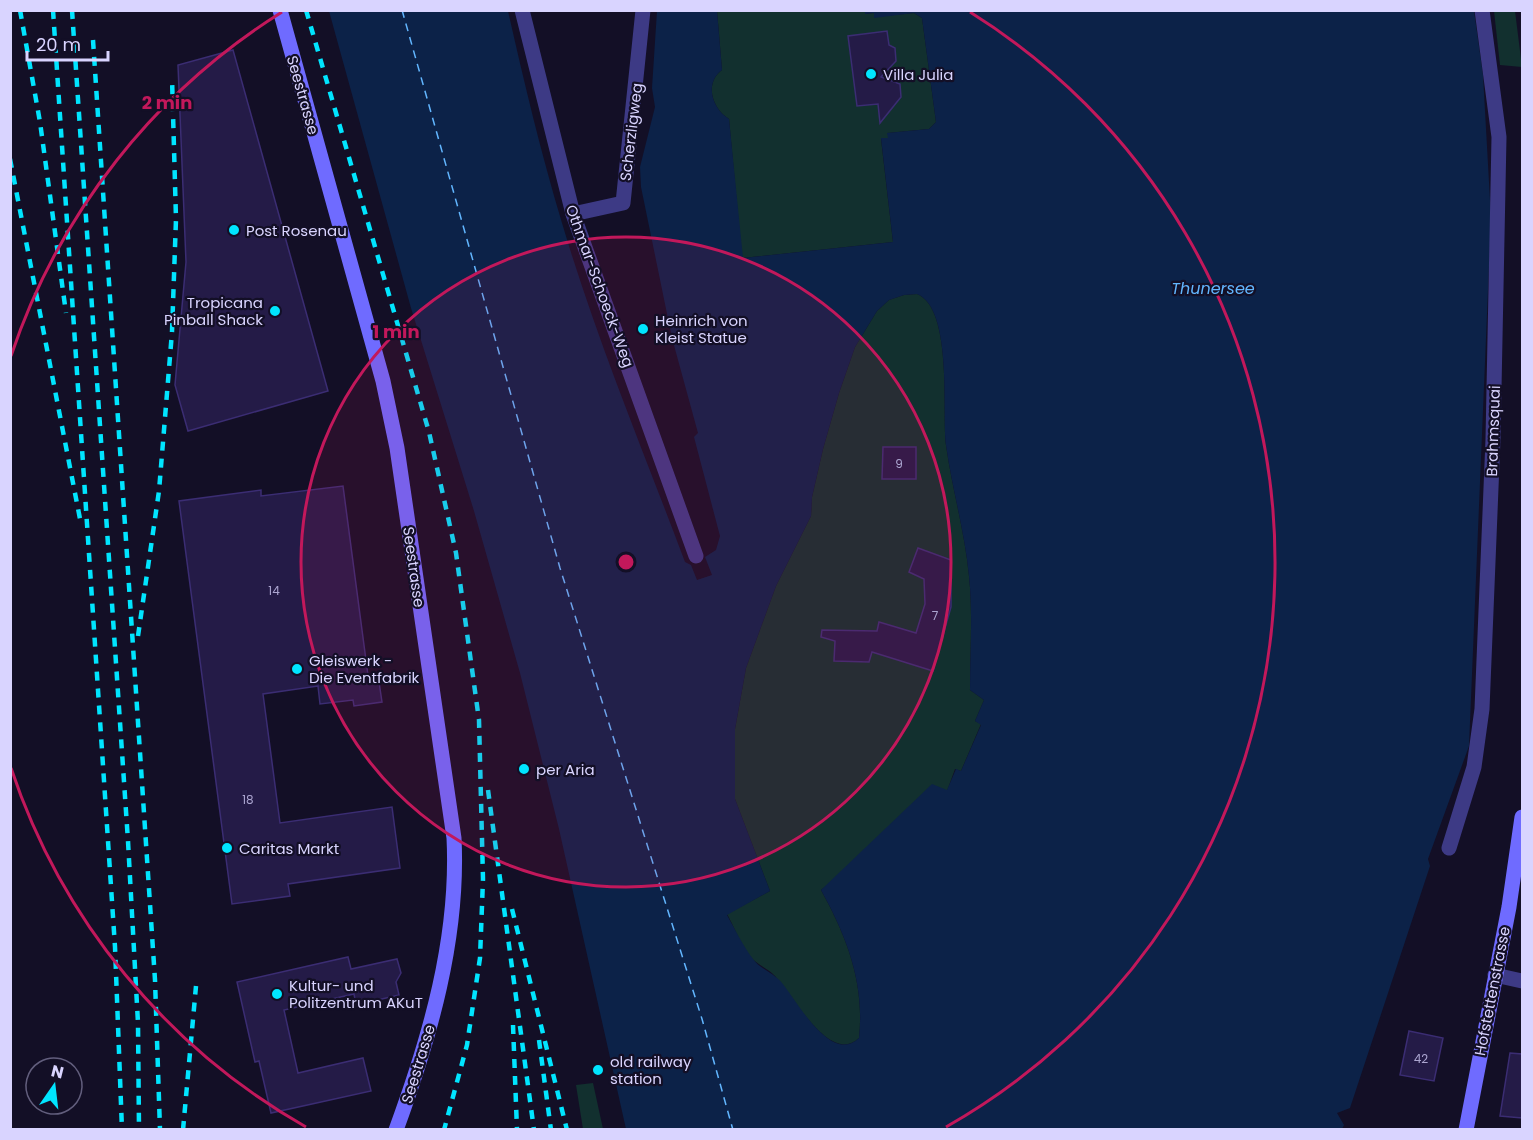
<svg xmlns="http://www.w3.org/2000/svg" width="1533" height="1140" viewBox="0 0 1533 1140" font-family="Poppins,sans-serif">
  <rect width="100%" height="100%" fill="#130f26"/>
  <g fill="#12302f">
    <path d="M865,10V14L874,13V17L914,13L922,18L936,122L929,129L888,133V138L881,139L893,242L742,258L729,119C712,109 704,83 722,70L717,11Z"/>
    <path d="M1494,11H1515L1522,67L1500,65Z"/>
    <path d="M917,294C953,308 942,413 946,445C952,489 965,532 969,576C973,613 970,652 970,690L984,700L975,721L981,724L961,771L955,769L947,791L821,890C847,937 865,984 859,1038C830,1066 792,994 775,976C770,970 762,967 756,962C743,952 735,928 727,914L770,891L735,799V729L746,668L776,586L811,516L812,497L823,449L839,393L855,347L877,311L889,300L904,295Z"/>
    <path d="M593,1083L603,1129H583L576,1085Z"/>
  </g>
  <path fill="#0c2248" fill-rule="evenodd" d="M329,11H508C524,82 541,153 562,223C596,338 643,450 685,562L691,565L697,580L712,575L705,557L716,550L720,536L694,437L698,433L672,338L641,187L640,167L655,107L652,88L657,11H717L722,70C704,83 712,109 729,119L743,258L893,242L881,138H888L887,133L929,129L936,122L922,18L914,13L874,18V13L865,14V11H1474L1483,75L1491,218L1469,746L1428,859L1430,866L1350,1108L1337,1113L1344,1125L1342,1129H626L559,829L520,673L474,511L411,308ZM917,294C953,308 942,413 946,445C952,489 965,532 969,576C973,613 970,653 970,690L984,700L975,721L981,725L961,771L956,769L947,790L932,784L821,890C847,937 865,984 859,1038C831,1065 797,1001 782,983C774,973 760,969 753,959C743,946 735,929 727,915L770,891L735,799V729L746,668L776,586L811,516L812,497L823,449L839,393L855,347L877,311L889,300L904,295Z"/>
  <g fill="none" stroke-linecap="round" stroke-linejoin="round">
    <path stroke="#62b6ff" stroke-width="1.5" stroke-dasharray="8 6" stroke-linecap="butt" d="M402,10L560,568L702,1019L733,1130"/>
  </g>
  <g fill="#241b47" stroke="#3b2d73" stroke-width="1.5">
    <path d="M887,31L889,45L895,48L896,61L881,77L900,84L901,97L880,123L878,104L857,106L848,36Z"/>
    <path d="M233,50L328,391L188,431L175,385L186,262L178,65Z"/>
    <path d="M883,447H916V479H882Z"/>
    <path d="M343,486L369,683L379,682L382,702L354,706L353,700L320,704L318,686L263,694L280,823L392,807L400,868L288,884L290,896L232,904L179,501L261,490V496Z"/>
    <path d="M918,548L951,560V607L933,671L872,652L869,662L834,661L835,641L821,637L822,630L877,631L879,622L916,633L925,604L924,579L909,572Z"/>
    <path d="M348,957L351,969L397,959L401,973L396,982L399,995L356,1005L354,994L284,1010L298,1073L363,1058L371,1091L271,1113L259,1061L255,1062L237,982Z"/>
    <path d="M1409,1031L1443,1038L1434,1081L1400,1075Z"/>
    <path d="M1510,1053L1522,1054V1118L1500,1116Z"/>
  </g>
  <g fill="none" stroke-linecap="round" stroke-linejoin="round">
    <g stroke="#3d3a85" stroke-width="15">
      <path d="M522,10L573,214L696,556"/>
      <path d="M573,214L623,203L643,10"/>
      <path d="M1449,848L1474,767L1482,709L1493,439L1499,137L1482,10"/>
      <path d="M1495,975L1522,981"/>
    </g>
    <g stroke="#6f6bff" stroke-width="15">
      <path d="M280,10L383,381L397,448L454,838C459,938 430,1037 396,1130"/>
      <path d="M1466,1130L1509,907L1522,817"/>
    </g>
    <g stroke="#00e5ff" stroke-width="4.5" stroke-dasharray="9 8" stroke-linecap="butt">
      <path d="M20,10L40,122L66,313"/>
      <path d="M53,10L115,947L122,1130"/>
      <path d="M72,10L128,841L138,1023L139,1130"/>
      <path d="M306,10L429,432L456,553L479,720L483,879L480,958L467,1045L444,1130"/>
      <path d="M93,40L155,980L160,1130"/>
      <path d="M10,159L81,524"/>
      <path d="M138,636L159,491L172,332L176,219L172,78"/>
      <path d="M488,790L534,1130"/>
      <path d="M512,909L567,1130"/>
      <path d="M513,1025L517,1130"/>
      <path d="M539,1040L551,1130"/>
      <path d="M183,1130L196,986"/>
    </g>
  </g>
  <circle cx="626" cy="562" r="325" fill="#c2185b" fill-opacity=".12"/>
  <g fill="none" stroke="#c2185b" stroke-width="3">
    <circle cx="626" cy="562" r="325"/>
    <path d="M306 1127A649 649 0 0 1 11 768M11 356A649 649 0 0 1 282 12M970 12A649 649 0 0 1 946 1127"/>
  </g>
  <g fill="#00e5ff" stroke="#130f26" stroke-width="2">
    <circle cx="871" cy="74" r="6"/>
    <circle cx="234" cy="230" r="6"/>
    <circle cx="275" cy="311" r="6"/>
    <circle cx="643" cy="329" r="6"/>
    <circle cx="297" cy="669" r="6"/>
    <circle cx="524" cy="769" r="6"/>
    <circle cx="227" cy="848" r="6"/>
    <circle cx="277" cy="994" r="6"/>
    <circle cx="598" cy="1070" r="6"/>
  </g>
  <g text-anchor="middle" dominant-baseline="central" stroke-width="4.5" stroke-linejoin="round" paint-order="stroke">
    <g font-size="12" fill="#aca6d1">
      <text x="899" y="463">9</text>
      <text x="274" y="590">14</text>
      <text x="935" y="615">7</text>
      <text x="248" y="799">18</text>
      <text x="1421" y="1058">42</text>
    </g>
    <g font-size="15" fill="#d9d4ff" stroke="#130f26" text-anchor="start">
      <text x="883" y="74">Villa Julia</text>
      <text x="246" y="230">Post Rosenau</text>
      <text x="263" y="302" text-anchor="end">Tropicana<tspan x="263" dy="17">Pinball Shack</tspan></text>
      <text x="655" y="320">Heinrich von<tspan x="655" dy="17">Kleist Statue</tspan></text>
      <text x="309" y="660">Gleiswerk -<tspan x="309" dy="17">Die Eventfabrik</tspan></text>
      <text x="536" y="769">per Aria</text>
      <text x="239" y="848">Caritas Markt</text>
      <text x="289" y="985">Kultur- und<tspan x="289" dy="17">Politzentrum AKuT</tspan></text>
      <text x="610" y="1061">old railway<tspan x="610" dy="17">station</tspan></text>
    </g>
    <g font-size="15" fill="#d9d4ff" stroke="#130f26">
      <text transform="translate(303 95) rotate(74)">Seestrasse</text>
      <text transform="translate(631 132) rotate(-83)">Scherzligweg</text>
      <text transform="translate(600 286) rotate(70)">Othmar-Schoeck-Weg</text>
      <text transform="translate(1493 431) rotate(-88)">Brahmsquai</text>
      <text transform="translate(414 567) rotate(82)">Seestrasse</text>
      <text transform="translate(1492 991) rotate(-79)">Hofstettenstrasse</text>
      <text transform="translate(418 1064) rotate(-73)">Seestrasse</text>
    </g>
    <g font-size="16" font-style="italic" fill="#62b6ff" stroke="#130f26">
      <text x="1213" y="288">Thunersee</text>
    </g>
  </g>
  <circle cx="626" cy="562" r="9" fill="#c2185b" stroke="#130f26" stroke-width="3"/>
  <g font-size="18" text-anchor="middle" font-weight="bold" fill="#c2185b" stroke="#130f26" stroke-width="4.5" stroke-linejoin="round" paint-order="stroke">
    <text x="167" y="109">2 min</text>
    <text x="396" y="338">1 min</text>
  </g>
  <rect width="1533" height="1140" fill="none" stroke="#d9d4ff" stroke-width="24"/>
  <g transform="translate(54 1086) rotate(14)"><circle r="28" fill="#130f26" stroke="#625e7d" stroke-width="1.5"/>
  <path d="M0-4.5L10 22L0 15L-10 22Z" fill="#00e5ff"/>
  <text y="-9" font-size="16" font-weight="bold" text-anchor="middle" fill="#d9d4ff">N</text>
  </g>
  <path d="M27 51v9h81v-9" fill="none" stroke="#d9d4ff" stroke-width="3"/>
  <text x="36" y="51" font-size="18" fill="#d9d4ff" stroke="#130f26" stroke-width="4.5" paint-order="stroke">20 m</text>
</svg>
